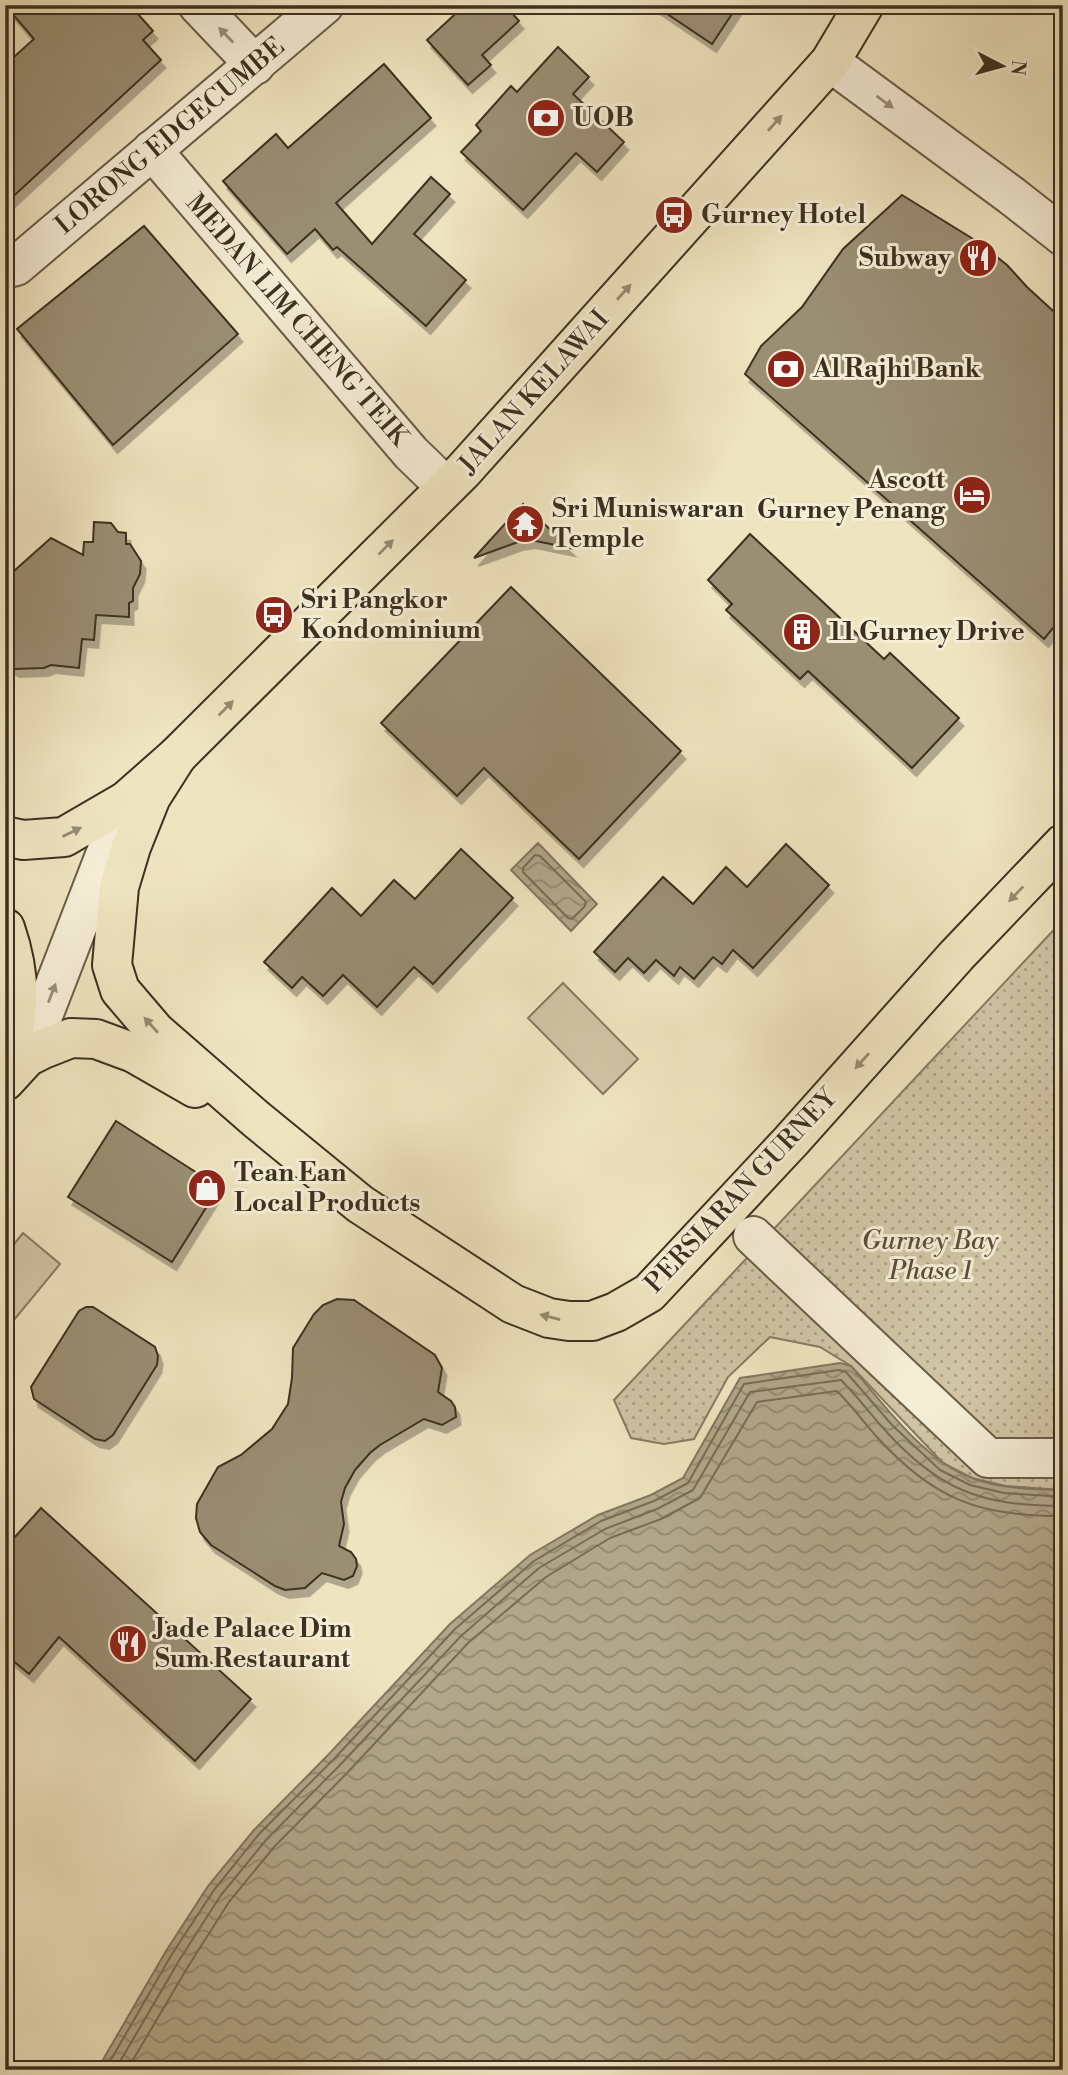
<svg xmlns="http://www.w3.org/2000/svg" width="1068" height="2075" viewBox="0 0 1068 2075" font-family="'Libre Bodoni',serif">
  <defs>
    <pattern id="park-dots" width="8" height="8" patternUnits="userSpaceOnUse" patternTransform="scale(1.75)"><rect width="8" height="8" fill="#d1c5a5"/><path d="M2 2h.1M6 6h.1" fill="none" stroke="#aba086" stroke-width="1.8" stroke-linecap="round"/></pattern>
    <pattern id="water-waves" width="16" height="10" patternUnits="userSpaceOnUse" patternTransform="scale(1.75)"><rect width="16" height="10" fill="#b2a789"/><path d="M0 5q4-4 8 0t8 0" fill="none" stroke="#92886f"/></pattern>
    <filter id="shadow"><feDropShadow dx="4.5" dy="8" stdDeviation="0" flood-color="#0004"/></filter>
  </defs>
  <rect width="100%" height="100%" fill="#efe4c0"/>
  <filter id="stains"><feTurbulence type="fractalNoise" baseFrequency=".00286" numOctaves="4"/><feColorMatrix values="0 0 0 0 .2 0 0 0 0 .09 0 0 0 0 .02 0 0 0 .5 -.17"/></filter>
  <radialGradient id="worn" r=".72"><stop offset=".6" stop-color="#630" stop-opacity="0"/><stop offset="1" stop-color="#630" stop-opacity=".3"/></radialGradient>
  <path fill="url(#park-dots)" stroke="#877a62" stroke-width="2" d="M1063,920V1490L1006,1486L972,1478L943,1463L851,1366L820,1347L770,1337L728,1377L694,1439L664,1444L631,1438L614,1400Z"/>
  <g fill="#d1c5a5" stroke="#877a62" stroke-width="2">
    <path d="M563,983L638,1059L603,1094L528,1018Z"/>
    <path d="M23,1233L60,1264L5,1331V1255Z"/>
  </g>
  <g fill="url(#water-waves)" stroke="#83775f" stroke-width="2">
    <path d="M538,843L597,904L571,931L511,870Z"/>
    <path d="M840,1363L851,1366C882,1403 926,1462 972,1478C1000,1489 1033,1489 1063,1490V2070H97L166,1951L208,1886L254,1830L329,1754L450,1624L530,1555L598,1515L651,1495L683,1478L740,1378Z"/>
  </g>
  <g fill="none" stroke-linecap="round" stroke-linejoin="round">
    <g stroke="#786c54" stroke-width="2">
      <path d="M535,855L540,856L586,902L585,906L572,919L568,918L523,872V868Z"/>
      <path d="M105,2070L172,1954L214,1890L259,1834L334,1759L455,1629L534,1561L601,1521L654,1501L688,1483L744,1384L839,1370L846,1372L892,1425L940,1470L970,1485L1004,1493L1063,1497"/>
      <path d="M115,2070L180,1959L221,1895L266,1840L340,1765L461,1636L539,1568L605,1529L657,1509L693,1490L750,1392L841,1380C856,1395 869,1412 883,1428C938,1490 981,1506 1063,1506"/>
      <path d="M127,2070L189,1965L229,1902L274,1847L348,1772L468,1643L546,1577L610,1538L661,1519L700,1498L757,1402L837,1391C851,1405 863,1421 876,1436C933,1499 977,1516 1063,1516"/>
    </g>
  </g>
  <g fill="#9a8e73" stroke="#3d301f" stroke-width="2" filter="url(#shadow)">
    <path d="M5,5H130L153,31L143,40L161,60L5,204V65L34,39Z"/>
    <path d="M465,5H505L519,21L482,55L491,65L468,85L427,40Z"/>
    <path d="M654,5H738L712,44Z"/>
    <path d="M558,47L589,77L573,94L624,142L597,172L576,153L523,210L461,152L481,131L476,125L511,86L517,92Z"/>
    <path d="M384,64L431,118L336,203L372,244L431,177L450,194L414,234L466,280L426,326L337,247L333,250L315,229L287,254L223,181L276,134L288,148Z"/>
    <path d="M902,195L978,242L1007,265L1027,287L1063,320V616L1044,639L745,374L761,346L802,307L843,249Z"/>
    <path d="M144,226L238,334L113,445L17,329Z"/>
    <path d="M523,504L570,548L531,540L518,542L474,558Z"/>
    <path d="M94,522L111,523L118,532L126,533V544H130L141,561L140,574L133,588V601L129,603V617L96,615L94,640L82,639L79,668L51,665L44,668L15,669L5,663V579L51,538L83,555L84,542H93Z"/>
    <path d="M750,534L884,659L890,653L959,718L912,768L808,671L800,679L726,610L732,604L708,580Z"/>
    <path d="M511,587L681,751L579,859L484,768L457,796L381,723Z"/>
    <path d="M786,844L829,885L753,968L733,950L722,964L713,957L694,979L680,967L674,976L656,960L644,973L628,958L615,972L594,952L663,877L693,904L726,867L747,887Z"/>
    <path d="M461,849L513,898L433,984L414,967L377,1007L343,975L323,996L302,977L292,988L264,962L332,888L361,916L394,880L415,899Z"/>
    <path d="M116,1121L219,1187L172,1262L68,1197Z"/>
    <path d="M337,1299L354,1300L435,1355L442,1368L438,1392L451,1401L455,1407L456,1417L442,1425L424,1419L380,1445L370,1453L355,1470L345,1488L341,1502L344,1524L339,1546L351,1552L356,1559L357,1566L353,1576L344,1580L322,1573L305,1588L285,1590L275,1586L211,1545L200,1532L196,1518L197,1504L218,1467L241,1455L272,1429L288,1404L292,1378L293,1348L314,1314L323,1305Z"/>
    <path d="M86,1307H93L155,1347L158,1356L157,1365L113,1435L105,1441L95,1439L34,1399L31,1387L79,1311Z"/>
    <path d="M41,1508L251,1699L195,1761L59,1637L29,1674L5,1654V1548Z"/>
  </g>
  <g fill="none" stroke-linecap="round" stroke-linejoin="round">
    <defs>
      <g id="minor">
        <path d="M198,5L255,65"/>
        <path d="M830,62L1012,196L1063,236"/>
        <path d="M152,150L411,453L446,487"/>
        <path d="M5,269L16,266L324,5"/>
        <path d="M27,1057L126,801"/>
        <path d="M753,1236L988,1458H1063"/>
      </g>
      <g id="major">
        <path d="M177,756L151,797L131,847L119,887L112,965L120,990L155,1031L256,1119L360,1204L513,1304L549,1318L569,1321H592L616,1312L649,1293L791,1141L957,955L1063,844"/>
        <path d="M5,836L23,840L64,837L126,801L177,756L463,471L830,62L864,5"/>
        <path d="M5,928C20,971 23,1014 5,1056"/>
        <path d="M5,1081L27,1057L43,1049L71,1038L96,1039L134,1053L195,1088"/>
      </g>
    </defs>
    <use href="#minor" stroke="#6a5d47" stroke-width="42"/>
    <use href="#major" stroke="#3d301f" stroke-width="42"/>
    <use href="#minor" stroke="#f5edd6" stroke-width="38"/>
    <use href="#major" stroke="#efe4c0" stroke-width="38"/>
  </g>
  <defs><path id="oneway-solid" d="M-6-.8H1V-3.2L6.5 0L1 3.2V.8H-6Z" transform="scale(1.75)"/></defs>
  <g fill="#998e7a">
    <use href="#oneway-solid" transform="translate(226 35) rotate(-134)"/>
    <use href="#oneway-solid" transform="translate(885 102) rotate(36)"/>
    <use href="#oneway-solid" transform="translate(52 993) rotate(-69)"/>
  </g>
  <g fill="#968a70">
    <use href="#oneway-solid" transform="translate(775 123) rotate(-48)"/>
    <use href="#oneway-solid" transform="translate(624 292) rotate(-48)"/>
    <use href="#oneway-solid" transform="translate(386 547) rotate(-45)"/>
    <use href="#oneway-solid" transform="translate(226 708) rotate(-45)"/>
    <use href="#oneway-solid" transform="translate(72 832) rotate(-26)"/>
    <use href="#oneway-solid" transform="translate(1016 894) rotate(134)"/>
    <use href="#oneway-solid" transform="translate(151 1025) rotate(-132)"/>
    <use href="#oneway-solid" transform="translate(862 1061) rotate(132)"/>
    <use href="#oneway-solid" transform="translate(550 1317) rotate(-166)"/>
  </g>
  <defs>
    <symbol id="bank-disc" viewBox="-11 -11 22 22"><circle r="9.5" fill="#8f2418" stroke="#f5edd6"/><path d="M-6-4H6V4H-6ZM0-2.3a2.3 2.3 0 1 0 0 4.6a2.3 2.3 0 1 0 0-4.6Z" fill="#fff"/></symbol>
    <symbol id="bus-disc" viewBox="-11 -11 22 22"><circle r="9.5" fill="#8f2418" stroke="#f5edd6"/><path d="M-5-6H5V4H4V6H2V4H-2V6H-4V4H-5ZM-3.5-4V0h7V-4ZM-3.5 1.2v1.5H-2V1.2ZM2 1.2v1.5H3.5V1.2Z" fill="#fff"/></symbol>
    <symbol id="restaurant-disc" viewBox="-11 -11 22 22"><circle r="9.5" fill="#8f2418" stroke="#f5edd6"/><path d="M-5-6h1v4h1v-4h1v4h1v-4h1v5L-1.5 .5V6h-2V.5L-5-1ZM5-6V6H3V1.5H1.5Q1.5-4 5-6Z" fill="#fff"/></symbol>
    <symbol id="hotel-disc" viewBox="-11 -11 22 22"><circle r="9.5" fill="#8f2418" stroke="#f5edd6"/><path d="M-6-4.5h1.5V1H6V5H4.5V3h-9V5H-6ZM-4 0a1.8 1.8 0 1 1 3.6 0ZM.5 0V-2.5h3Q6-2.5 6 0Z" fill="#fff"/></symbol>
    <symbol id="temple-disc" viewBox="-11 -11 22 22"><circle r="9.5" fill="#8f2418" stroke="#f5edd6"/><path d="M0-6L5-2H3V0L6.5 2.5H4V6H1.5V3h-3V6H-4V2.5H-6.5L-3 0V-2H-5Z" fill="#fff"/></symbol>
    <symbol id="building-disc" viewBox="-11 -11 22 22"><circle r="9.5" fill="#8f2418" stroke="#f5edd6"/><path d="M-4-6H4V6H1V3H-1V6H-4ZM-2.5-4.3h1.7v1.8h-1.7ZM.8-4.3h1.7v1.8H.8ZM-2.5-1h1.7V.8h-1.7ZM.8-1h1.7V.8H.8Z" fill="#fff"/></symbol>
    <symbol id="shop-disc" viewBox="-11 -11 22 22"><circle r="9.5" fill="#8f2418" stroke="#f5edd6"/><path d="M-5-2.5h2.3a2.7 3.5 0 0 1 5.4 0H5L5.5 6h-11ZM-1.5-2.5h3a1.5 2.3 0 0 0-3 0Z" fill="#fff"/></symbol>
  </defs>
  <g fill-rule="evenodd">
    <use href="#bank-disc" x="524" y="96" width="44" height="44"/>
    <use href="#bus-disc" x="652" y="193" width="44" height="44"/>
    <use href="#restaurant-disc" x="956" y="236" width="44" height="44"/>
    <use href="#bank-disc" x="764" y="347" width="44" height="44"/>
    <use href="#hotel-disc" x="950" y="473" width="44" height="44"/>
    <use href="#temple-disc" x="503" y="502" width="44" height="44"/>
    <use href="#bus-disc" x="252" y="593" width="44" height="44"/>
    <use href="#building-disc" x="780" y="610" width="44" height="44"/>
    <use href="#shop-disc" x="185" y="1166" width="44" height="44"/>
    <use href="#restaurant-disc" x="106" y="1622" width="44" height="44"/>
  </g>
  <g text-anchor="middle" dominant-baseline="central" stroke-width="6" stroke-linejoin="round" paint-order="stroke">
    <g font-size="26" font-weight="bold" fill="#3d301f" stroke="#f5edd6" text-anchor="start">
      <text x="573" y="118">UOB</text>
      <text x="701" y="215">Gurney Hotel</text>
      <text x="951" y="258" text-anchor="end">Subway</text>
      <text x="813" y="369">Al Rajhi Bank</text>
      <text x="945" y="480" text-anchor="end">Ascott<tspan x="945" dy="30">Gurney Penang</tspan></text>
      <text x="552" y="509">Sri Muniswaran<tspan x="552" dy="30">Temple</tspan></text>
      <text x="301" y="600">Sri Pangkor<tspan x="301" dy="30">Kondominium</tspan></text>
      <text x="829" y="632">11 Gurney Drive</text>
      <text x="234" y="1173">Tean Ean<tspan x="234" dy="30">Local Products</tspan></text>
      <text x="155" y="1629">Jade Palace Dim<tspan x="155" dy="30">Sum Restaurant</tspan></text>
    </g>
    <g font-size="26" fill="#3d301f" stroke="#f5edd6">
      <text transform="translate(170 136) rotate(-40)">LORONG EDGECUMBE</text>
      <text transform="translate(297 320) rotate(49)">MEDAN LIM CHENG TEIK</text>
      <text transform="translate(534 392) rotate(-48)">JALAN KELAWAI</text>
      <text transform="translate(741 1191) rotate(-47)">PERSIARAN GURNEY</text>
    </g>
    <g font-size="26" font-style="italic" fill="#5b4e3a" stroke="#f5edd6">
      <text x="930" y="1241">Gurney Bay<tspan x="930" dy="30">Phase 1</tspan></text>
    </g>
  </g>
  <rect width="1068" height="2075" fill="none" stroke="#efe4c0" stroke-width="28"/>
  <rect x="7" y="7" width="1054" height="2061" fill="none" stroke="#3d301f" stroke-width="3.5"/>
  <rect x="14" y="14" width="1040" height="2047" fill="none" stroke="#3d301f" stroke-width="2"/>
  <g transform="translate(1002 66) rotate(96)" stroke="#f5edd6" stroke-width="5" paint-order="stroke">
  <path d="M0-5L12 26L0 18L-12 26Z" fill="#3d301f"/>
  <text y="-10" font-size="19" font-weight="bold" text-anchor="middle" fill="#3d301f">N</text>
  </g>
  <rect width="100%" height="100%" filter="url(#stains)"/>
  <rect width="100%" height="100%" fill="url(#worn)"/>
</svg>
